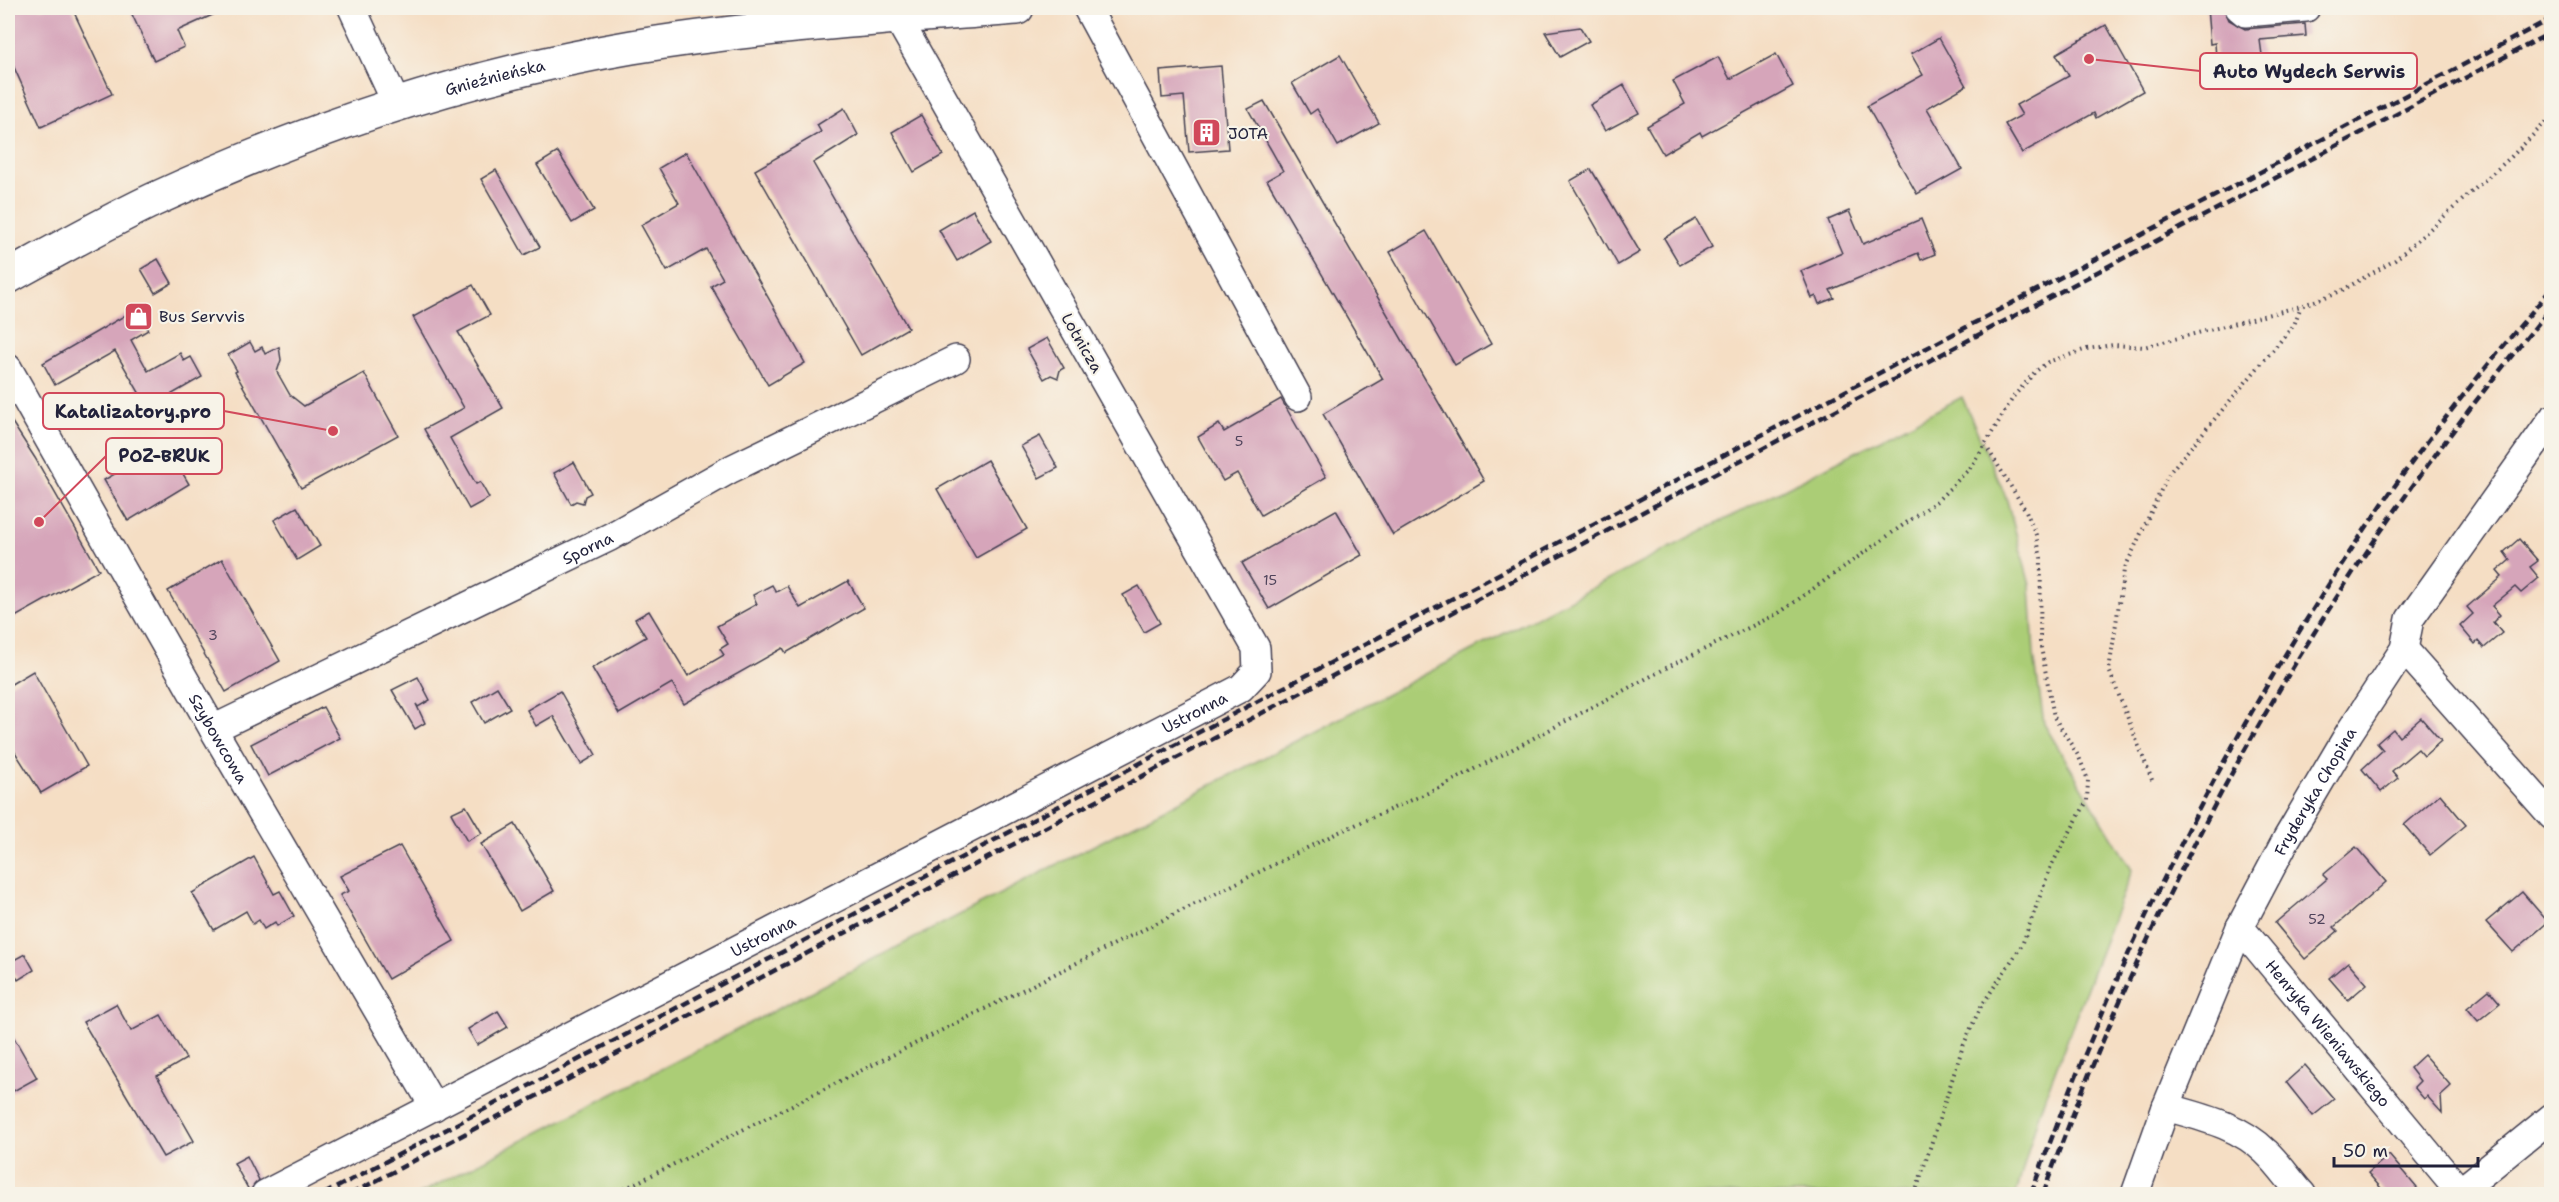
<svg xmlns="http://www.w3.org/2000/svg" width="2559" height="1202" viewBox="0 0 2559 1202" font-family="'Shantell Sans',sans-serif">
  <rect width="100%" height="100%" fill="#f7f3e8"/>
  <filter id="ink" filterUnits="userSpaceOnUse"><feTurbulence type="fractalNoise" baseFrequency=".0167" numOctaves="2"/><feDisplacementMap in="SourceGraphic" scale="12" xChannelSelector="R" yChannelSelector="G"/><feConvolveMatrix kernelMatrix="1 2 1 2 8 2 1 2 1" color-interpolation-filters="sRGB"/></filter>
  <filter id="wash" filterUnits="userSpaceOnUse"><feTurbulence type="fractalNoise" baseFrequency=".008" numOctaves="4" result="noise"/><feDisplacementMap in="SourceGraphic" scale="24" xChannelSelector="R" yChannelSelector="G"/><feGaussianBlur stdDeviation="1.35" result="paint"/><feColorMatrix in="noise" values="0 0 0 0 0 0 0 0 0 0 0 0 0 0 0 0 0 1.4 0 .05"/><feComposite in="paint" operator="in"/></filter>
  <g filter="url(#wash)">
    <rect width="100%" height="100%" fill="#f5dec4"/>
    <path fill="#abcd76" stroke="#667858" stroke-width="1.5" d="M1962,397L2006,497L2030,585L2034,655L2044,724L2132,870L2039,1113L2016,1194H419Z"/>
    <g id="blocks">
      <g fill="#d6a5ba">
        <path d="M8,8H72L112,94L41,127L8,54Z"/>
        <path d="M129,8H228L177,31L184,47L154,61Z"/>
        <path d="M2207,8H2224L2229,20L2245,29L2305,24L2306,36L2260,40L2262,55L2216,58L2215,43L2210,44Z"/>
        <path d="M2106,25L2143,91L2096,118L2094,113L2022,153L2005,124L2022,115L2016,105L2069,76L2056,54Z"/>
        <path d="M1580,27L1589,41L1560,57L1545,32Z"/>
        <path d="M1939,38L1966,86L1927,108L1962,169L1917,194L1867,106L1923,75L1911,54Z"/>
        <path d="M1776,54L1793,86L1702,136L1700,132L1663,154L1647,126L1685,104L1673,81L1718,57L1730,79Z"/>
        <path d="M1340,55L1379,123L1338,146L1317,109L1310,114L1292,83Z"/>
        <path d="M1221,66L1228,149L1189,152L1184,96L1162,98L1160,71Z"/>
        <path d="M1624,85L1639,113L1605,131L1590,105Z"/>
        <path d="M1264,101L1484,481L1393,535L1323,414L1383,379L1267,180L1283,171L1248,109Z"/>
        <path d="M844,108L858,135L813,163L908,328L861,355L755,170L821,132L817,125Z"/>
        <path d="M921,115L943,155L914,172L892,132Z"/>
        <path d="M558,152L594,210L572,223L537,165Z"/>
        <path d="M686,152L805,363L768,385L711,286L723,279L706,249L667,271L641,225L679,203L659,168Z"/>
        <path d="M1591,169L1640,252L1618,265L1570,181Z"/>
        <path d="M496,170L540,247L524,255L481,179Z"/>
        <path d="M973,210L991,241L957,261L939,230Z"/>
        <path d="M1849,211L1863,244L1921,219L1935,254L1921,260L1918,253L1830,290L1834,298L1819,304L1816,296L1812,298L1801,271L1842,253L1828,220Z"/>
        <path d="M1696,219L1712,247L1680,265L1664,238Z"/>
        <path d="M1426,231L1491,344L1455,365L1390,252Z"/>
        <path d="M158,259L172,283L155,293L141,269Z"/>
        <path d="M473,285L490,315L458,332L503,408L450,438L476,484L480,482L489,498L469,509L424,429L464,408L413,317Z"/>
        <path d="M136,309L148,330L131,340L148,371L180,353L184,361L191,357L202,377L148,408L115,351L55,385L43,363Z"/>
        <path d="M1047,338L1064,368L1060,370L1058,378L1051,375L1044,379L1027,349Z"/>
        <path d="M250,342L255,351L262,347L265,354L279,347L281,360L277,372L290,395L304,406L364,373L398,435L301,488L235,372L237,371L228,355Z"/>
        <path d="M1281,399L1326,477L1261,515L1237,473L1223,481L1198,437L1219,424L1224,432Z"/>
        <path d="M8,416L35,458L99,570L8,621Z"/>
        <path d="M1040,436L1058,468L1039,478L1021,446Z"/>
        <path d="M166,445L189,484L128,521L104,480Z"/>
        <path d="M987,460L1027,529L976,558L937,489Z"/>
        <path d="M574,462L591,493L585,496L583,503L576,501L571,504L554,473Z"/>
        <path d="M297,507L320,546L297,560L274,520Z"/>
        <path d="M1336,510L1362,555L1269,609L1242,563Z"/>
        <path d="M2519,539L2538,561L2530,567L2539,578L2521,593L2515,587L2492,606L2500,615L2493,622L2502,633L2484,648L2478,641L2475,644L2460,626L2473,614L2467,607L2502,577L2497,571L2510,560L2504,552Z"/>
        <path d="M222,559L280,661L226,692L168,591Z"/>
        <path d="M848,581L864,608L786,653L783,648L684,704L672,683L619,714L592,668L646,637L635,619L649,611L688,676L724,655L720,649L728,644L717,626L757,604L753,595L772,585L776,592L787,586L800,608Z"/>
        <path d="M1139,586L1160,623L1144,632L1123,595Z"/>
        <path d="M33,671L87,766L41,793L8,741V686Z"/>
        <path d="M418,677L430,700L418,707L416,704L425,723L415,729L392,690Z"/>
        <path d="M497,687L510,708L484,723L472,702Z"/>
        <path d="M560,691L596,755L581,764L553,716L536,726L527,710Z"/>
        <path d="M323,707L340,738L268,776L251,744Z"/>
        <path d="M2421,718L2441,741L2424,756L2418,749L2392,771L2398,778L2381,792L2362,769L2383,750L2377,743L2393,729L2399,737Z"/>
        <path d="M2440,794L2466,825L2430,855L2404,825Z"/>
        <path d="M466,806L482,833L467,841L451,813Z"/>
        <path d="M515,824L554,891L520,911L481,844Z"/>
        <path d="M400,846L454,941L388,979L340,895L349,891L340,876Z"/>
        <path d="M2356,847L2386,882L2334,927L2338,931L2305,959L2275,923L2327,879L2323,875Z"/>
        <path d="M254,857L274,894L280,891L294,916L277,926L275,922L264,929L259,920L253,924L246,911L214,930L192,893Z"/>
        <path d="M2522,892L2548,922L2513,952L2486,922Z"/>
        <path d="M25,954L34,970L18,980L8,963Z"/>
        <path d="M2348,962L2367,984L2348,1000L2329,978Z"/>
        <path d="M2489,990L2500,1003L2478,1021L2467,1008Z"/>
        <path d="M116,1004L131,1031L161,1015L186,1059L157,1076L194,1141L163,1157L83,1022Z"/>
        <path d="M498,1011L508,1027L477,1045L468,1029Z"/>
        <path d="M8,1027L37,1078L8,1094Z"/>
        <path d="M2424,1055L2451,1086L2441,1095L2442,1113L2427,1096L2424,1099L2414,1087L2420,1081L2410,1068Z"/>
        <path d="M2305,1065L2334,1099L2313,1116L2286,1082Z"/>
        <path d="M2389,1155L2422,1194H2386L2368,1173Z"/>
        <path d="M247,1156L259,1180L250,1192L234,1163Z"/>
      </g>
    </g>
  </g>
  <g filter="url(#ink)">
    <use href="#blocks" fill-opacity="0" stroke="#423e50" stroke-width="1.5"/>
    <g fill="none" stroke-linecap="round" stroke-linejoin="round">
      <defs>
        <g id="minor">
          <path d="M352,8L397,105"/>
          <path d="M1087,8L1298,397"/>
          <path d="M2239,8L2245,13L2306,8"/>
          <path id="s1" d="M8,368L213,729L434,1107"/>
          <path d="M2404,649L2552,816"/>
          <path id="s2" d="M213,729L610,537L731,469L956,359"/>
          <path id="s3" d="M2240,927L2462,1194"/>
          <path d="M2166,1107C2201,1117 2239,1125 2266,1152C2279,1164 2290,1181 2302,1194"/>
          <path id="s4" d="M265,1194L1241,688L1257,671L1256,648L897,17"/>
          <path id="s5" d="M2135,1194L2166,1107L2240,927L2287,838L2349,733L2404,649L2410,619L2552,419"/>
          <path d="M2457,1194L2552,1117"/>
        </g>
        <g id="major">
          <path id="s6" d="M8,277C55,251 103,224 153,200C304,130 467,75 632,47C759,26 889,18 1017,8"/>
        </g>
      </defs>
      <use href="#minor" stroke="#423e50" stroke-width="30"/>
      <use href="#major" stroke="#423e50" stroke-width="36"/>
      <g stroke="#423e50" stroke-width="4" stroke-dasharray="1.5 4.5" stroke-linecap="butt">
        <path d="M2152,780L2109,670L2124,570L2169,473L2294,325L2301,306"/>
        <path d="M614,1194L1337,833L1439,788L1672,665L1779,613L1937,501L1972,466L2014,396L2035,372L2048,362L2087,349L2113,345L2144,347L2301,306L2341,291L2395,260L2512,156L2552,116"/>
        <path d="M1915,1194L1963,1046L1980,1008L2022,945L2051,866L2087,801L2088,780L2079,757L2054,717L2040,642L2041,558L2036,535L2026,511L1986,446"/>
      </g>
      <use href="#minor" stroke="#fff" stroke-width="27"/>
      <use href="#major" stroke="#fff" stroke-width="33"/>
      <g stroke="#22223b" stroke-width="4.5" stroke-dasharray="9 4.5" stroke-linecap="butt">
        <path d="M324,1194L2552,18"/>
        <path d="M351,1194L2552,32"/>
        <path d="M2031,1194C2121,944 2241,705 2394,487C2443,418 2497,353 2552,288"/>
        <path d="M2043,1194C2162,865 2326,575 2552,307"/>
      </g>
    </g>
  </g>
  <defs>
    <symbol id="building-square" viewBox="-11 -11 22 22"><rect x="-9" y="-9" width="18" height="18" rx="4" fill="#d1495b" stroke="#f7f3e8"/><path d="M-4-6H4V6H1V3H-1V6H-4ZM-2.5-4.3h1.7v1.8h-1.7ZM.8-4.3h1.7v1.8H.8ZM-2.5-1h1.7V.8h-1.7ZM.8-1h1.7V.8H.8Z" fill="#fff"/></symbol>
    <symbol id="shop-square" viewBox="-11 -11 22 22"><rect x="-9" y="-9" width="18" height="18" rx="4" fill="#d1495b" stroke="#f7f3e8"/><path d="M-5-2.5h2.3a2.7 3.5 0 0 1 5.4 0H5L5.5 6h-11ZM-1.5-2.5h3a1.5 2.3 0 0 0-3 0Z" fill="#fff"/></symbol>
  </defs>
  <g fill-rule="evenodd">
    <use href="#building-square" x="1190" y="116" width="33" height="33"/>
    <use href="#shop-square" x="122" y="300" width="33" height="33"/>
  </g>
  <g text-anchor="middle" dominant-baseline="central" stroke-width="4.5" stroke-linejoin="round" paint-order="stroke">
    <g font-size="14" fill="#4f435b">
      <text x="1239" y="441">5</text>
      <text x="1270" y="580">15</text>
      <text x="213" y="635">3</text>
      <text x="2317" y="919">52</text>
    </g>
    <g font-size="16" fill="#22223b" stroke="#f7f3e8">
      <text stroke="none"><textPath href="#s6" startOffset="528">Gnieźnieńska</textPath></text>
      <text transform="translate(1082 343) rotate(60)">Lotnicza</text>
      <text stroke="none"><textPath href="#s2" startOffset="416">Sporna</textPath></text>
      <text stroke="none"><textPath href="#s4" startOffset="1047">Ustronna</textPath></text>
      <text stroke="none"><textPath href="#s1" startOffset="426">Szybowcowa</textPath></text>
      <text stroke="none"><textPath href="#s5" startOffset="442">Fryderyka Chopina</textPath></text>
      <text stroke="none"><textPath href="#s4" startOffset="561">Ustronna</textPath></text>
      <text stroke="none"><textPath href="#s3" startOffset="138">Henryka Wieniawskiego</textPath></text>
    </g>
    <g font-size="16" fill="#22223b" stroke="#f7f3e8" text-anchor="start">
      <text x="1228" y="133">JOTA</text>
      <text x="159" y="316">Bus Servvis</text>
    </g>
  </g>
  <path fill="none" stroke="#d1495b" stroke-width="2" d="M2089 59L2200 71M333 431L224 411M39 522L106 456"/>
  <g fill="#d1495b" stroke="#f7f3e8" stroke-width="2">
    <circle cx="2089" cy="59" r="6"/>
    <circle cx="333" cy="431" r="6"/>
    <circle cx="39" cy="522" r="6"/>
  </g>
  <g fill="#f7f3e8" stroke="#d1495b" stroke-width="2">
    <rect x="2200" y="53" width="217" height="36" rx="6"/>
    <rect x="43" y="393" width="181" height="36" rx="6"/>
    <rect x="106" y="438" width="116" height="36" rx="6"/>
  </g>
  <g font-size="18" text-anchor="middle" font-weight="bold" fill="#22223b">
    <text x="2309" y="78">Auto Wydech Serwis</text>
    <text x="133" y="418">Katalizatory.pro</text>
    <text x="164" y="462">POZ-BRUK</text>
  </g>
  <rect width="2559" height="1202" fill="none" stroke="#f7f3e8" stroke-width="30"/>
  <path d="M2334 1157v9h144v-9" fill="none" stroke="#22223b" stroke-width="3"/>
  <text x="2343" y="1157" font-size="18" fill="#22223b" stroke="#f7f3e8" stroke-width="4.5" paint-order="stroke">50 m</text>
</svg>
